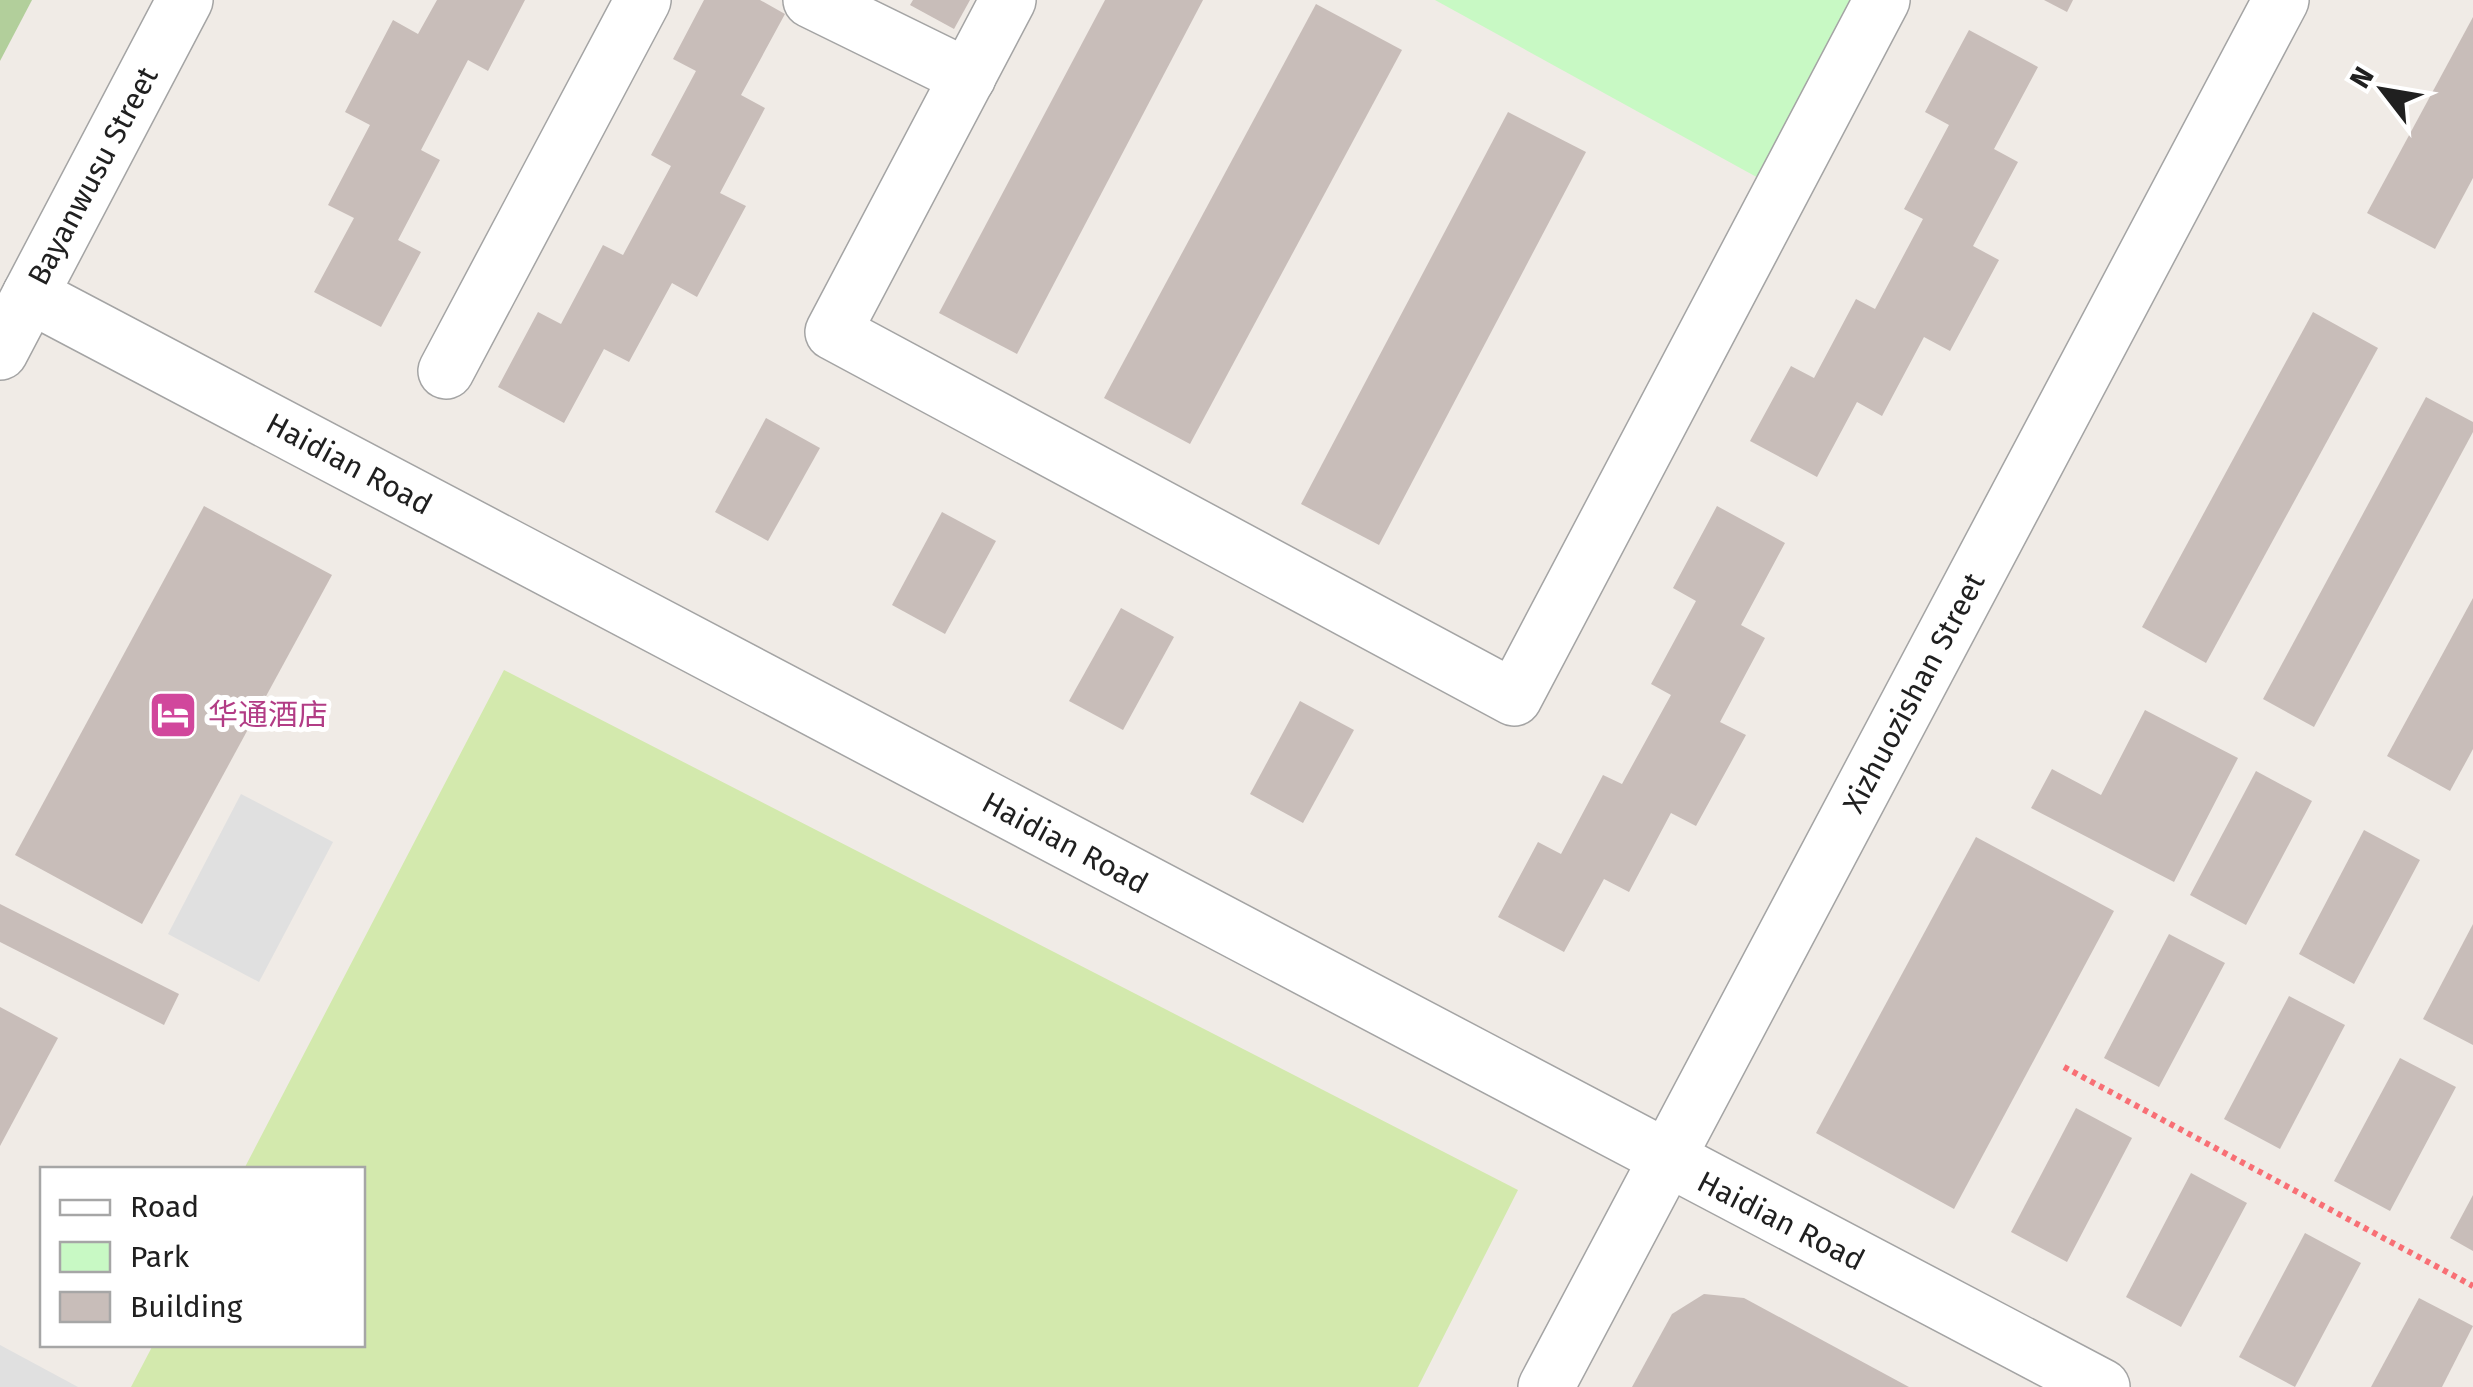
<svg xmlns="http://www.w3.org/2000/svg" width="2473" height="1387" viewBox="0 0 2473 1387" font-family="'Fira Sans','Noto Sans SC',sans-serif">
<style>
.grass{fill:#d3e9ad}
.forest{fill:#b2cf9b}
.park{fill:#c8f9c4}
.parking{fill:#e0e0e0}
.building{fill:#c8bdb9}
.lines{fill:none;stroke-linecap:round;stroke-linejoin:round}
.minor-casing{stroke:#a4a4a4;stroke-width:58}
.path{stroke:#f86f75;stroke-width:6;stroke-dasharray:5 5;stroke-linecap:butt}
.minor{stroke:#fff;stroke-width:55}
.labels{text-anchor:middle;stroke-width:10;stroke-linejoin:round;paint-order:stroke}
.street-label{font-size:30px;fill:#202020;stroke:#fff}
.hotel-label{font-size:30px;fill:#b23c85;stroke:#fff;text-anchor:start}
</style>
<rect width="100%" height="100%" fill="#f0ebe6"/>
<polygon class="grass" points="504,670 1518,1190 1418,1387 131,1387 153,1345 362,1344 362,1170 244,1169"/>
<polygon class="forest" points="0,0 32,0 0,61"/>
<polygon class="park" points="1435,0 1856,0 1762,180"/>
<g class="parking">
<polygon points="241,794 333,842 259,982 168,934"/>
<polygon points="0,1345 78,1387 0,1387"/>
</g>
<g class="building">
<polygon points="437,0 525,0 488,71 468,60 421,150 440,160 398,240 421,252 381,327 314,292 354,218 328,205 370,125 345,112 393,20 418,34"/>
<polygon points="704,0 760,0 785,14 741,95 765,108 720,193 746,206 697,297 672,283 629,362 604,349 564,423 498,387 538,312 561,324 603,245 623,255 671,166 651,155 696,71 673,59"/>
<polygon points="913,0 970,0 954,29 910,5"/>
<polygon points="1105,0 1203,0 1017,354 939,313"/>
<polygon points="2044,0 2073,0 2067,12"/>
<polygon points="1316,4 1402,50 1190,444 1104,398"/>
<polygon points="2473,17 2473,178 2435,249 2367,213"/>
<polygon points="1969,30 2038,67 1994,149 2018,162 1973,246 1999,260 1950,351 1924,337 1882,416 1857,402 1817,477 1750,441 1791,366 1814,378 1856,299 1875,309 1923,219 1904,209 1949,125 1925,112"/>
<polygon points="1508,112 1586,152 1379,545 1301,504"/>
<polygon points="2313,312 2378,348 2206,663 2142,627"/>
<polygon points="2426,397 2473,422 2473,432 2314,727 2263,699"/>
<polygon points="766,418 820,448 768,541 715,512"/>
<polygon points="204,506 332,575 142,924 15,855"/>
<polygon points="1717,506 1785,543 1741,625 1765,638 1720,722 1746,735 1696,826 1671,813 1629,892 1604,879 1564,952 1498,917 1538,842 1561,854 1603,775 1622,784 1671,695 1651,684 1696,601 1673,588"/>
<polygon points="942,512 996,541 945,634 892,605"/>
<polygon points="2473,598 2473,749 2450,791 2387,756"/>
<polygon points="1121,608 1174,637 1123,730 1069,701"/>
<polygon points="1300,701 1354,730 1303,823 1250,794"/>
<polygon points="2145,710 2238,758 2174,882 2031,808 2052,769 2101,795"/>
<polygon points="2256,771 2312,801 2246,925 2190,895"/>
<polygon points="2364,830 2420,860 2354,984 2299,954"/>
<polygon points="1976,837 2114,911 1954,1209 1816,1133"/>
<polygon points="0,904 179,994 164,1025 0,942"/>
<polygon points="2473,924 2473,1045 2423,1019"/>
<polygon points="2169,934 2225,963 2159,1087 2104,1058"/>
<polygon points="2289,996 2345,1025 2280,1149 2224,1119"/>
<polygon points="0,1007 58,1038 0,1146"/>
<polygon points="2400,1058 2456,1087 2390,1211 2334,1181"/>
<polygon points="2076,1108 2132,1138 2067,1262 2011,1232"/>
<polygon points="2191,1173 2247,1203 2181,1327 2126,1297"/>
<polygon points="2473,1195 2473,1251 2450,1238"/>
<polygon points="2305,1233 2361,1263 2295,1387 2239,1357"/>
<polygon points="1704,1294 1744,1298 1909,1387 1632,1387 1672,1314"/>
<polygon points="2419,1298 2473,1326 2442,1387 2371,1387"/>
</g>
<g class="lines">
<g class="minor-casing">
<g id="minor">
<polyline points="811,0 968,77"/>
<polyline points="1008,0 833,332 1514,698 1882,0"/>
<polyline points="30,295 2102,1387"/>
<polyline points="0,352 185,0"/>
<polyline points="446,371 643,0"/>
<polyline points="1546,1387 2281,0"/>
</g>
</g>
<polyline class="path" points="2064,1067 2473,1286"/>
<use href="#minor" class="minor"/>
</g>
<defs>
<g id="hotel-square" transform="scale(2.5)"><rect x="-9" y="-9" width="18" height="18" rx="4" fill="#d1479c" stroke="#fff"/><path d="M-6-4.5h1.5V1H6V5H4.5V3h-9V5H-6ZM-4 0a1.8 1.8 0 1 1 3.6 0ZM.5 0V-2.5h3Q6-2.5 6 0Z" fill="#fff"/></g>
</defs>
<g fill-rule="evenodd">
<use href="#hotel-square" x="173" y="715"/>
</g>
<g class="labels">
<g class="street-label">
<text transform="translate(93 176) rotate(-62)" y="10">Bayanwusu Street</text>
<text transform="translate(349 464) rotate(28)" y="10">Haidian Road</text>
<text transform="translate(1914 693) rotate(-62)" y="10">Xizhuozishan Street</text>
<text transform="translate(1065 843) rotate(28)" y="10">Haidian Road</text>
<text transform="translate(1781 1221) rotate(27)" y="10">Haidian Road</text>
</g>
<g class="hotel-label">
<text x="208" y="725">华通酒店</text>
</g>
</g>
<rect x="40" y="1167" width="325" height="180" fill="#ffffff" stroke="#a6a6a6" stroke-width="2.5"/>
<rect x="60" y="1200" width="50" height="15" fill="#ffffff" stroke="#a6a6a6" stroke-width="2.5"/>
<text x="130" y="1217" font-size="30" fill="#202020">Road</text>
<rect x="60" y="1242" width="50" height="30" fill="#c8f9c4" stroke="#a6a6a6" stroke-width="2.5"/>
<text x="130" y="1267" font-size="30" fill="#202020">Park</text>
<rect x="60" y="1292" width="50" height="30" fill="#c8bdb9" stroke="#a6a6a6" stroke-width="2.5"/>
<text x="130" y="1317" font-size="30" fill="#202020">Building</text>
<g transform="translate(2383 90) rotate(301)" stroke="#ffffff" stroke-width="8" paint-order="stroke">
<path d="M0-8L18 38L0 25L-18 38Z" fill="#202020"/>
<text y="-15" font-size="28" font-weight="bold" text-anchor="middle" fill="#202020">N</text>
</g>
</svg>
